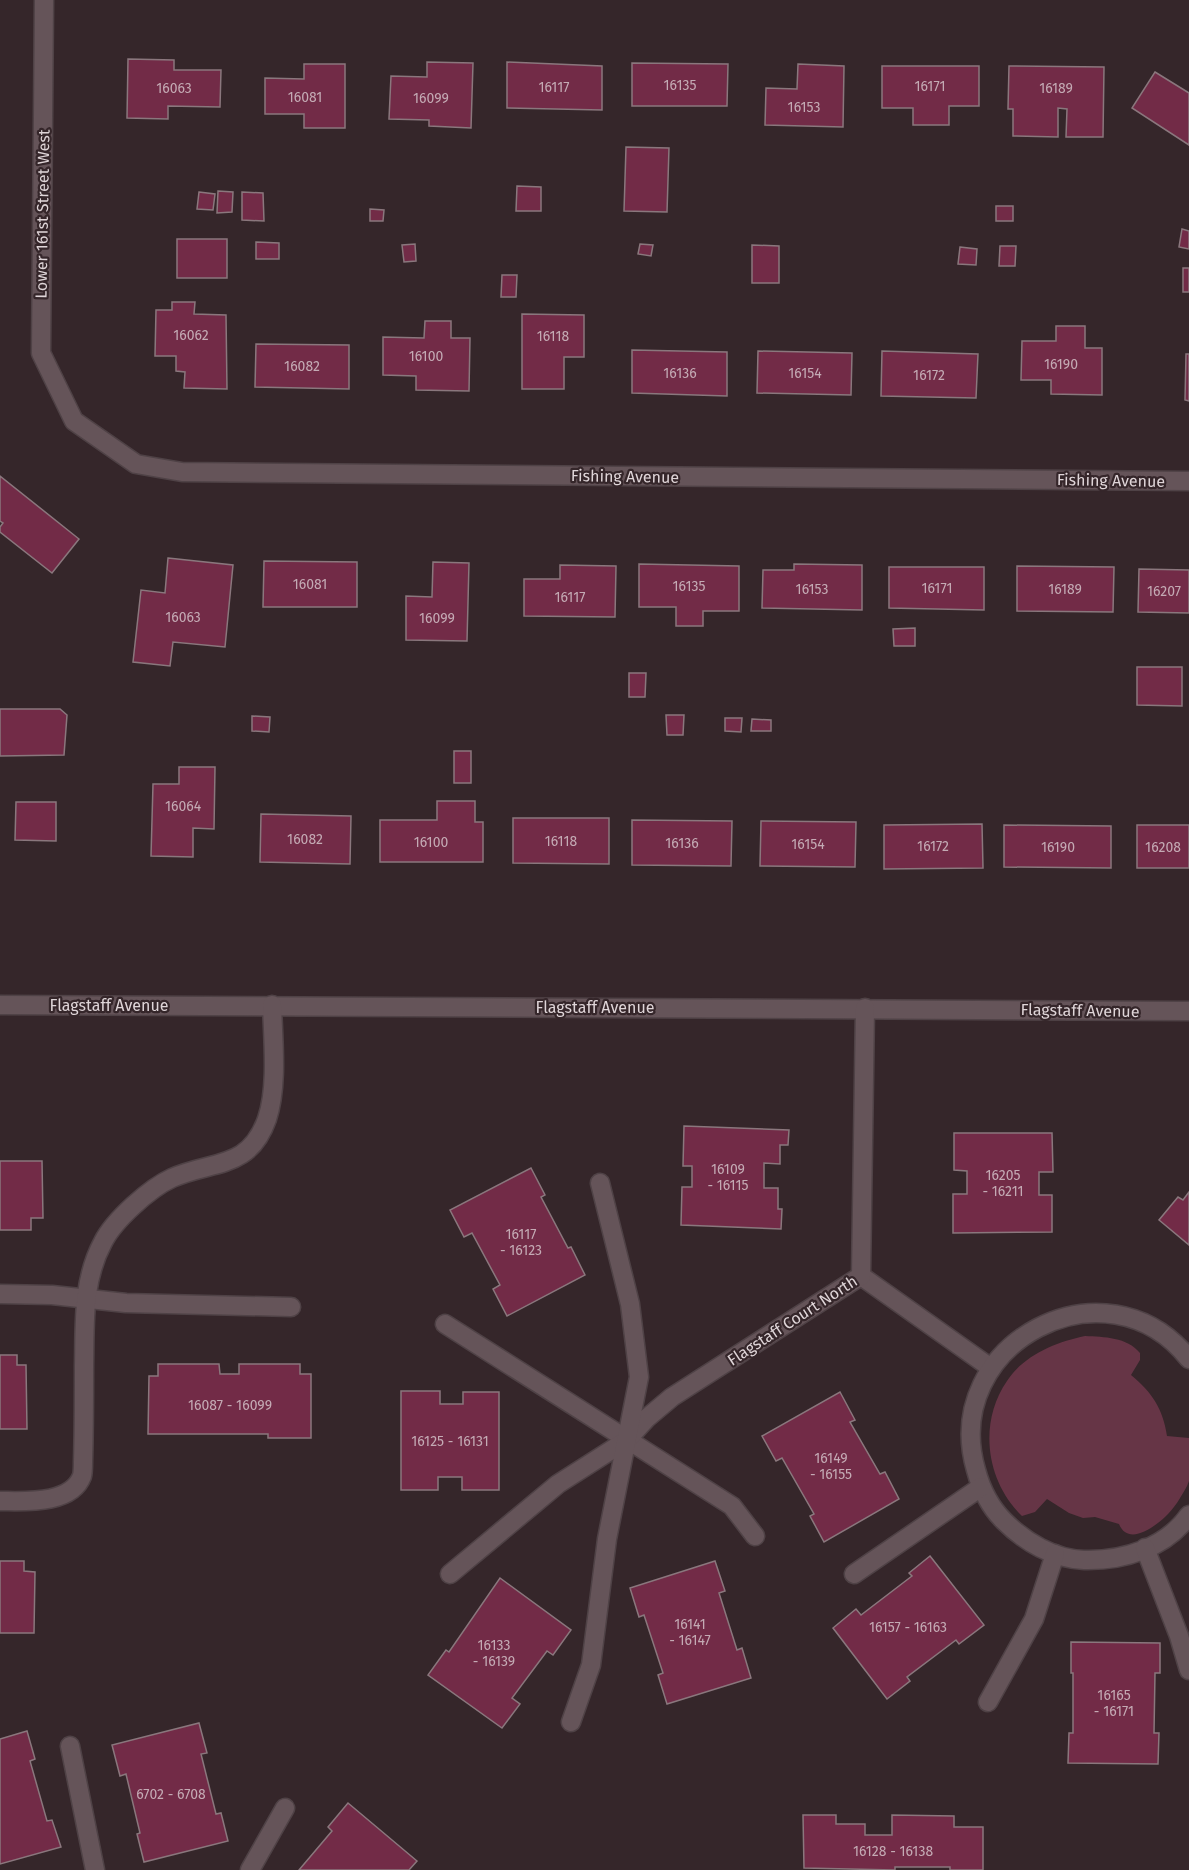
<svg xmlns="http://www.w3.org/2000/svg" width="1189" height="1870" viewBox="0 0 1189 1870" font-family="'Fira Sans',sans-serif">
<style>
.green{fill:#663546}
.building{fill:#722b47;stroke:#8a777d;stroke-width:1.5}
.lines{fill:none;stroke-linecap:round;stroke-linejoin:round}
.minor-casing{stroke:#4f4246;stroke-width:21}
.minor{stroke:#655459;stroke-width:18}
.labels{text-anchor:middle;stroke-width:4.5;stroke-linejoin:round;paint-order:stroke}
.number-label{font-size:14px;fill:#c4aab4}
.street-label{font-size:16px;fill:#dfd5d8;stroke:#35262a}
</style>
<rect width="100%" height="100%" fill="#35262a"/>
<path class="green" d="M1085 1336C1104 1337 1127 1337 1140 1353V1360L1131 1375C1152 1392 1163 1409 1167 1436L1189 1438V1481L1187 1486C1181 1497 1174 1509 1165 1517 1153 1528 1128 1546 1119 1524L1095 1517 1083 1518 1069 1513 1047 1499 1035 1512 1022 1516C986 1481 978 1423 1007 1381 1024 1355 1056 1342 1085 1336Z"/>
<g class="building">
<polygon points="128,59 174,60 174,70 221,70 220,107 168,106 168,119 127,118"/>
<polygon points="427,62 473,63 471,128 429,126 429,120 389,119 391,76 427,77"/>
<polygon points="507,62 602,66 602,110 507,108"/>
<polygon points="632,63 728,64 727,106 632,106"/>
<polygon points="304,64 345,64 345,128 304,128 304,114 265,114 265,78 304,79"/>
<polygon points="798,64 844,66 843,127 765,125 766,88 797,89"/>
<polygon points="882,66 979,66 979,106 949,106 949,125 913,125 913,108 882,108"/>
<polygon points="1009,66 1104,67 1103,137 1066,137 1067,109 1058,108 1058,137 1013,136 1013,109 1008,109"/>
<polygon points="1155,72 1189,93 1189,145 1132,108"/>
<polygon points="626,147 669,148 667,212 624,211"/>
<polygon points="517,186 541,187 541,211 516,211"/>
<polygon points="218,191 233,192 232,212 217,213"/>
<polygon points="199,192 215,194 213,210 197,209"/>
<polygon points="242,192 263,193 264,221 242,220"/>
<rect x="996" y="206" width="17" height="15"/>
<polygon points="370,209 384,210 383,221 370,221"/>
<polygon points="1182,229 1189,231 1189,249 1179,247"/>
<rect x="177" y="239" width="50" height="39"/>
<polygon points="256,242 279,243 279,259 256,259"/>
<polygon points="415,244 416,261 404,262 402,245"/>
<polygon points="640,244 653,245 651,256 638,254"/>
<polygon points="752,245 779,246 779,283 752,283"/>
<polygon points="1000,246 1016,246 1015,266 999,266"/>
<polygon points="960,247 977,249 976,265 958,264"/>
<rect x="1183" y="268" width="6" height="24"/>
<polygon points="502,275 517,275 516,297 501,297"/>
<polygon points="172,302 195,302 194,314 226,315 227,389 184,388 185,372 176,371 176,356 155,356 156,310 172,310"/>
<polygon points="522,314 584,315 584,357 564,357 564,389 522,389"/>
<polygon points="425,321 451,321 451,338 470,338 469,391 416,390 416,376 383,375 383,337 424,338"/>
<polygon points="1056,326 1085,326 1085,348 1102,348 1102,395 1051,394 1051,380 1021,380 1022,341 1056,341"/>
<polygon points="256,344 349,345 349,389 255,387"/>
<polygon points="632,350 727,352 727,396 632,393"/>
<polygon points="758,351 852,353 851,395 757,393"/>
<polygon points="882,351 978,354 976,398 881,396"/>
<polygon points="1186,354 1189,354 1189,401 1185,400"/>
<polygon points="0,476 79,539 52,573 0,532 0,527 3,523 0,521"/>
<polygon points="168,558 233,565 225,647 173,642 170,666 133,662 141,590 165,593"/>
<polygon points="264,561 357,562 357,607 263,607"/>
<polygon points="433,562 469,563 467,641 406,640 406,596 432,597"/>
<polygon points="639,564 739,566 739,611 703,611 703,626 676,626 676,607 639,607"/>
<polygon points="794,564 862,565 862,610 762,608 763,570 794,570"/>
<polygon points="560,565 616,566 615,617 524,616 524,579 560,579"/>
<polygon points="1017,566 1114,567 1113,612 1017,611"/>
<polygon points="889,567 984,567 984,610 889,608"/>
<polygon points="1139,569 1189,570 1189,613 1138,612"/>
<polygon points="915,628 915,646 894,646 893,629"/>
<polygon points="1137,667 1182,667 1182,706 1137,705"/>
<polygon points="629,673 646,673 645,697 629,697"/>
<polygon points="0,709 60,709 67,715 64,755 0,756"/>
<polygon points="666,715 684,715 683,735 667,735"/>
<polygon points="252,716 270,717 269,732 252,731"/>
<polygon points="725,718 742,718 741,732 725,731"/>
<polygon points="752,719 771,720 771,731 751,731"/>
<rect x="454" y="751" width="17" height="32"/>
<polygon points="179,767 215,767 214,829 193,828 193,857 151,856 153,784 179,784"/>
<polygon points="437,801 475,801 475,822 483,822 483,862 380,862 380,820 437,820"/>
<polygon points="16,802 56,802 56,841 15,840"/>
<polygon points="261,814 351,816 350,864 260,862"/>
<polygon points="513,818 609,818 609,864 513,863"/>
<polygon points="632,820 732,821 731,866 632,865"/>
<polygon points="761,821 856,822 855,867 760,866"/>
<polygon points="982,824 983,868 884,869 884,825"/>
<polygon points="1004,825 1111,826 1111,868 1004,867"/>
<rect x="1137" y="825" width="52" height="43"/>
<polygon points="684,1126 789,1130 788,1145 780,1145 780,1164 764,1163 764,1188 778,1188 778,1209 782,1209 781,1229 681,1225 682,1187 692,1187 692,1166 683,1166"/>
<polygon points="954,1133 1052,1133 1053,1172 1039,1172 1039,1195 1052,1195 1052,1232 953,1233 953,1194 967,1194 967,1171 954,1170"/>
<polygon points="0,1161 42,1161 43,1218 31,1218 31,1230 0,1230"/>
<polygon points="531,1168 545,1195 541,1197 568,1248 571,1247 585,1275 507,1316 493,1289 500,1285 472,1233 464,1237 450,1210"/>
<polygon points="1189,1192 1189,1245 1159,1220 1178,1197 1183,1200"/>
<polygon points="0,1355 17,1355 17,1365 26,1365 27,1429 0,1429"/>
<polygon points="158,1364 219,1364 220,1374 239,1374 239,1364 300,1364 300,1374 311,1374 311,1438 268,1438 268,1434 148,1434 149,1376 158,1376"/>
<polygon points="401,1391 440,1391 440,1404 463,1404 463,1392 499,1392 499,1490 462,1490 462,1477 438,1477 438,1490 401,1490"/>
<polygon points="840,1392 855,1420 850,1422 880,1474 885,1472 899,1499 824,1542 810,1516 814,1514 782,1458 776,1461 762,1436"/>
<polygon points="930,1556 984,1625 959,1644 956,1640 907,1677 910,1681 887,1699 833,1628 856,1609 861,1615 912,1576 909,1573"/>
<polygon points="0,1561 24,1561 24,1571 35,1572 34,1633 0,1633"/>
<polygon points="715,1561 725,1591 719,1593 737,1650 742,1648 751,1678 667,1704 658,1675 663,1673 644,1615 639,1617 630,1588"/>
<polygon points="500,1578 571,1630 553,1655 547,1651 512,1698 520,1704 502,1728 428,1675 446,1650 449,1652"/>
<polygon points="1071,1642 1160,1643 1160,1673 1155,1673 1154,1733 1159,1733 1158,1764 1068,1763 1069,1733 1073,1733 1073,1673 1071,1673"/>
<polygon points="199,1723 207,1753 201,1754 216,1814 221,1813 228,1841 144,1862 137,1834 140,1833 126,1774 120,1776 112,1745"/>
<polygon points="27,1731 35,1759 30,1761 47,1821 52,1820 61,1847 0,1864 0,1739"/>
<polygon points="348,1803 417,1861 409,1870 299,1870 332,1831 328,1827"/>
<polygon points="803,1815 836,1815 836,1824 865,1824 865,1835 892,1835 892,1815 954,1816 954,1827 983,1827 983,1870 950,1870 950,1867 895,1867 895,1870 804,1868"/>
</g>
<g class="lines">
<g class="minor-casing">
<g id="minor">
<polyline points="44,0 41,353 74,421 136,464 182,472 1189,481"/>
<polyline points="0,1005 1189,1011"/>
<polyline points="861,1276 991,1368"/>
<polyline points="0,1294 52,1295 126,1303 291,1307"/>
<polyline points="445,1324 732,1506 755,1536"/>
<path d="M1189 1359C1107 1255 939 1343 976 1470 981 1489 990 1507 1004 1521 1025 1542 1054 1559 1084 1560 1123 1561 1166 1548 1189 1515"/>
<path d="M0 1501C24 1501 71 1505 82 1476 83 1472 83 1466 83 1462 84 1430 84 1398 84 1366 85 1323 82 1281 103 1242 114 1220 150 1188 172 1178 213 1160 249 1170 267 1119 278 1086 273 1040 272 1005"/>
<polyline points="1145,1548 1179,1636 1189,1670"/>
<polyline points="450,1574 558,1484 627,1440 647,1418 672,1397 861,1276 865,1008"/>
<polyline points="854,1574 981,1487"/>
<polyline points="988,1702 1034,1619 1055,1554"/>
<polyline points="571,1722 591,1665 607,1539 639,1377 630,1304 600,1183"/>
<polyline points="70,1746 95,1870"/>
<polyline points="250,1870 285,1808"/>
</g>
</g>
<use href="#minor" class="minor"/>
</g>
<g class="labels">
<g class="number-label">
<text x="680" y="90">16135</text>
<text x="930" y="91">16171</text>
<text x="554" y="92">16117</text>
<text x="174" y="93">16063</text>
<text x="1056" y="93">16189</text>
<text x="305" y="102">16081</text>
<text x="431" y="103">16099</text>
<text x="804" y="112">16153</text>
<text x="191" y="340">16062</text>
<text x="553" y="341">16118</text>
<text x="426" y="361">16100</text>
<text x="1061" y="369">16190</text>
<text x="302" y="371">16082</text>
<text x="680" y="378">16136</text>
<text x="805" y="378">16154</text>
<text x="929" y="380">16172</text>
<text x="310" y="589">16081</text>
<text x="689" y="591">16135</text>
<text x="937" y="593">16171</text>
<text x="812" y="594">16153</text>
<text x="1065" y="594">16189</text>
<text x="1164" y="596">16207</text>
<text x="570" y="602">16117</text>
<text x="183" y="622">16063</text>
<text x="437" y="623">16099</text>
<text x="183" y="811">16064</text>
<text x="305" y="844">16082</text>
<text x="561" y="846">16118</text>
<text x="431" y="847">16100</text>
<text x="682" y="848">16136</text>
<text x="808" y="849">16154</text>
<text x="933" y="851">16172</text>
<text x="1058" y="852">16190</text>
<text x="1163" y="852">16208</text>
<text x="728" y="1174">16109<tspan x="728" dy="16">- 16115</tspan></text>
<text x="1003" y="1180">16205<tspan x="1003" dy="16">- 16211</tspan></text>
<text x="521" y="1239">16117<tspan x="521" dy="16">- 16123</tspan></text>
<text x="230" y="1410">16087 - 16099</text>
<text x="450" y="1446">16125 - 16131</text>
<text x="831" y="1463">16149<tspan x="831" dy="16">- 16155</tspan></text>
<text x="690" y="1629">16141<tspan x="690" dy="16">- 16147</tspan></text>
<text x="908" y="1632">16157 - 16163</text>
<text x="494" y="1650">16133<tspan x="494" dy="16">- 16139</tspan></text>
<text x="1114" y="1700">16165<tspan x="1114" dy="16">- 16171</tspan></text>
<text x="171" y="1799">6702 - 6708</text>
<text x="893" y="1856">16128 - 16138</text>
</g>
<g class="street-label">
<text transform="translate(42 214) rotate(-89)" y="6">Lower 161st Street West</text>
<text transform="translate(625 476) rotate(1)" y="6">Fishing Avenue</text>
<text transform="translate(1111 480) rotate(1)" y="6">Fishing Avenue</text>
<text x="109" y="1011">Flagstaff Avenue</text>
<text x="595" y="1013">Flagstaff Avenue</text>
<text transform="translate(1080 1010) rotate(1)" y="6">Flagstaff Avenue</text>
<text transform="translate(792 1320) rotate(-33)" y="6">Flagstaff Court North</text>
</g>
</g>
</svg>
